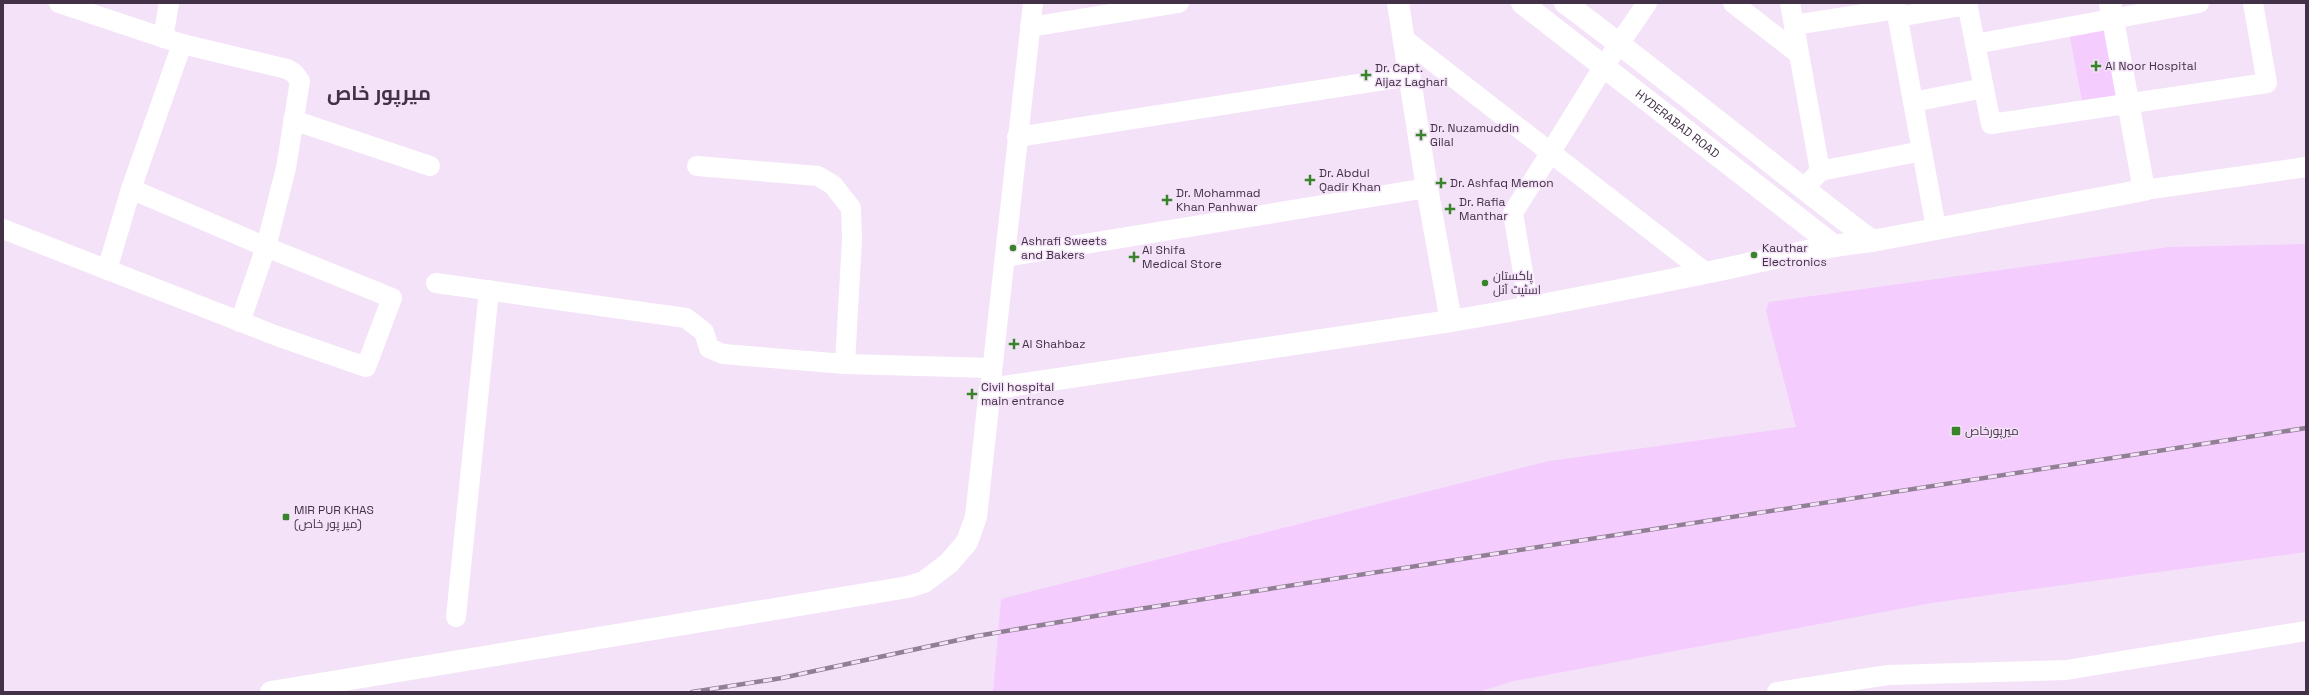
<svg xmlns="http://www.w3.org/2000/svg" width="2309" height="695" viewBox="0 0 2309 695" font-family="'Space Grotesk',Cairo,sans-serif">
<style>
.built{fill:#f4ccfd}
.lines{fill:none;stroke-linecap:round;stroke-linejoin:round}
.minor{stroke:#fff;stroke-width:20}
.major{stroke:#fff;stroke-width:22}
.rail-casing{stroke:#917f95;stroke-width:4.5}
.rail{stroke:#f4e2f8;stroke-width:3;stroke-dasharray:9;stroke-linecap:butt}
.poi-dot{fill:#39832a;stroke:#f4e2f8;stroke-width:1.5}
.labels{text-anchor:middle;stroke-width:3;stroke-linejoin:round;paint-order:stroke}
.poi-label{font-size:12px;fill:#433147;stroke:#f4e2f8;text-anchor:start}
.street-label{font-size:12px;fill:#433147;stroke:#f4e2f8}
.town-label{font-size:20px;font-weight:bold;fill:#433147;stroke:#f4e2f8}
</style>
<rect width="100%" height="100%" fill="#f4e2f8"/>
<g class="built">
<polygon points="2109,25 2123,100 2083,106 2069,32"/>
<polygon points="2306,244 2306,552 1931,603 1509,682 1479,692 993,692 1001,599 1549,461 1796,427 1766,311 1769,302 2169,247"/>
</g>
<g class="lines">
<g class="minor">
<polyline points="59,3 182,44 287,69 294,73 300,81 286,168 266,247 240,322"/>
<polyline points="1733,3 1799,54"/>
<polyline points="1790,3 1820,171"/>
<polyline points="1895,3 1936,228"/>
<polyline points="1967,3 1991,124 2267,83 2253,3"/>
<polyline points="1898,17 1967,5"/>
<polyline points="1794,25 1896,9"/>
<polyline points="1030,27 1179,3"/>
<polyline points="163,38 169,3"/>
<polyline points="1404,39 1706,273"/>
<polyline points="1975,44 2199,3"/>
<polyline points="1913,102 1984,88"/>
<polyline points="293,120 430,166"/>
<polyline points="1017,137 1410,76"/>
<polyline points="697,166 818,176 833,185 851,208 852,239 845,364"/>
<polyline points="1812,180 1820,171 1922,151"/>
<polyline points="2144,190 2306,167"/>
<polyline points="3,229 277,336 366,367 392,298 266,247 131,189"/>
<polyline points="1005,257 1427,188"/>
<polyline points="107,270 131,189 182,44"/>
<polyline points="436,283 686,318 704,332 709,348 723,354 845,364 992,368"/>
<polyline points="1529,308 1513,213 1604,66 1647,3"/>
<polyline points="991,381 1033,3"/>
<polyline points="456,617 489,290"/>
<polyline points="1777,692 1888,675 2066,670 2306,631"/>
</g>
<g class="major">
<path id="s1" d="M1522 3 1833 245"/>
<path d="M1565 3C1669 80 1768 163 1872 241"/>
<path d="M1451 321C1536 307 1621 290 1705 273 1761 262 1815 247 1872 241L2144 190 2110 3"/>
<polyline points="271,692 908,587 924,582 949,563 967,542 976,517 990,389 1451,321 1427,188 1398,3"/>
</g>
<g class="rail-casing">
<polyline id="rail" points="692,692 782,678 977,636 1107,614 2306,428"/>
</g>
<use href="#rail" class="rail"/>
</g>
<g class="poi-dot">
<path d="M2094 60h4v4h4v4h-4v4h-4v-4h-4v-4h4z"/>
<path d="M1364 69h4v4h4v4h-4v4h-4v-4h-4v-4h4z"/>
<path d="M1419 129h4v4h4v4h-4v4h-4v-4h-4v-4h4z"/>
<path d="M1308 174h4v4h4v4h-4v4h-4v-4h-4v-4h4z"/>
<path d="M1439 177h4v4h4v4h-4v4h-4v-4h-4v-4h4z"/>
<path d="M1165 194h4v4h4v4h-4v4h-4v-4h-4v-4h4z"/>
<path d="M1448 203h4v4h4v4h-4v4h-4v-4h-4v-4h4z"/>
<circle cx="1013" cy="248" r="4"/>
<circle cx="1754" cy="255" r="4"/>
<path d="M1132 251h4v4h4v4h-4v4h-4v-4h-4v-4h4z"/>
<circle cx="1485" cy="283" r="4"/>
<path d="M1012 338h4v4h4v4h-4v4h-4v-4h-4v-4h4z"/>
<path d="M970 388h4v4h4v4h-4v4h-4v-4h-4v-4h4z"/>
<rect x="1951" y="426" width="10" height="10" rx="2"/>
<rect x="282" y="513" width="8" height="8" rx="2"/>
</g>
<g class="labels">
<g class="poi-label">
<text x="2105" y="70">Al Noor Hospital</text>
<text x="1375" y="72">Dr. Capt.<tspan x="1375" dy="14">Aijaz Laghari</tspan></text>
<text x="1430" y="132">Dr. Nuzamuddin<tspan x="1430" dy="14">Gilal</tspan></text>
<text x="1319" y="177">Dr. Abdul<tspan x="1319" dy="14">Qadir Khan</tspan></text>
<text x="1450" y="187">Dr. Ashfaq Memon</text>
<text x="1176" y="197">Dr. Mohammad<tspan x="1176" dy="14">Khan Panhwar</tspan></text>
<text x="1459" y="206">Dr. Rafia<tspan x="1459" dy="14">Manthar</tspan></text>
<text x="1021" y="245">Ashrafi Sweets<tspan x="1021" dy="14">and Bakers</tspan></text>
<text x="1762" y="252">Kauthar<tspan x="1762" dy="14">Electronics</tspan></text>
<text x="1142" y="254">Al Shifa<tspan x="1142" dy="14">Medical Store</tspan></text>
<text x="1493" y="280">پاکستان<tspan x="1493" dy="14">اسٹیٹ آئل</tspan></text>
<text x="1022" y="348">Al Shahbaz</text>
<text x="981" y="391">Civil hospital<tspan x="981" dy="14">main entrance</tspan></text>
<text x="1965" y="435">ميرپورخاص</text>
<text x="294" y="514">MIR PUR KHAS<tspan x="294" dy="14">(میر پور خاص)</tspan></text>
</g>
<g class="street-label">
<text dy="4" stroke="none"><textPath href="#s1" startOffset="197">HYDERABAD ROAD</textPath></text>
</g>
<g class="town-label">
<text x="379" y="100">میرپور خاص</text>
</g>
</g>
<rect width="2309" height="695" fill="none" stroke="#433147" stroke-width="8"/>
</svg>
